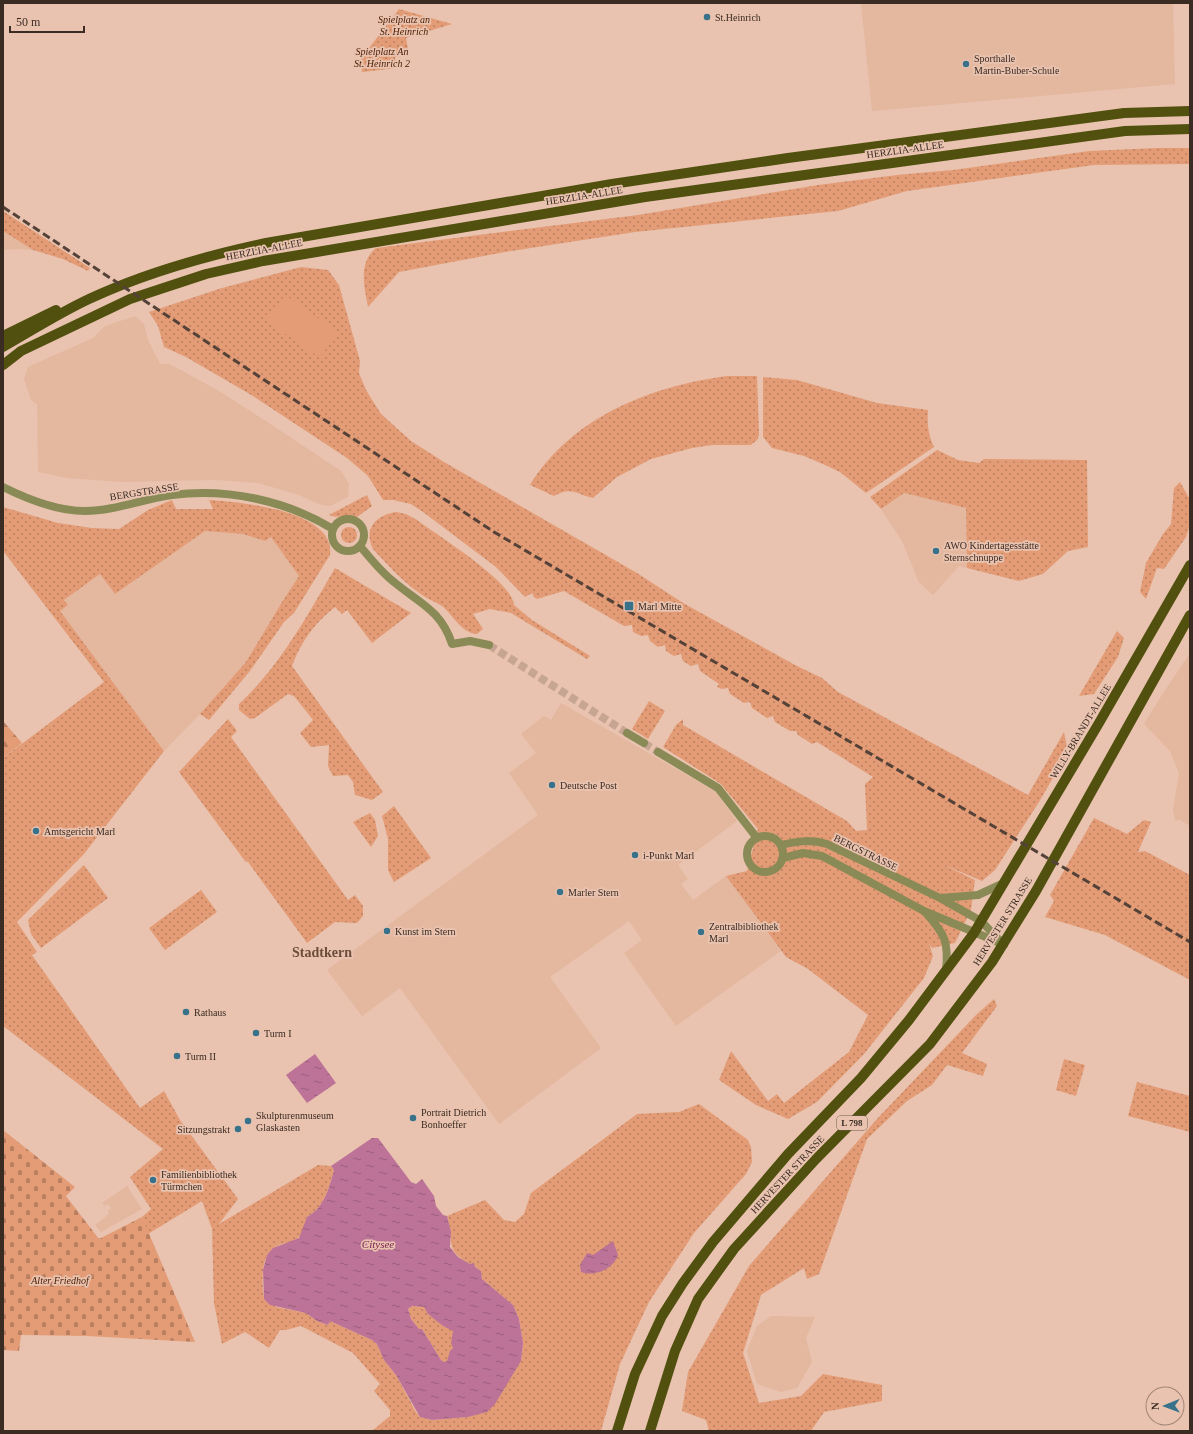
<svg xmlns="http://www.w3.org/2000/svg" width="1193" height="1434" viewBox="0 0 1193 1434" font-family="'Times New Roman',serif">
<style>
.built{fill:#e4b79f}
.grass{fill:url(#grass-dots)}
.forest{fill:url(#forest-firs)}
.cemetery{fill:url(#cemetery-stones)}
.pitch{fill:#e39c76}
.water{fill:url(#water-ripples);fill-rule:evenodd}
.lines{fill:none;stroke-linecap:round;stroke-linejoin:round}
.tertiary-tunnel{stroke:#c6a593;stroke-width:8;stroke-dasharray:8 4;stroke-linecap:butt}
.tertiary{stroke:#898a55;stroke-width:8}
.primary{stroke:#51500f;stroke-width:10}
.rail{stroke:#544138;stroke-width:3;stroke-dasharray:8 4;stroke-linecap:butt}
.poi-dot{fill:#38718a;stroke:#e9c3af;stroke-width:1.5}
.labels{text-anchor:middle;stroke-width:3.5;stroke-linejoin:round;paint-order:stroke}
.shield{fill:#e9c3af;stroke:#6e594d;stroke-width:1}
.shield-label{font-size:9px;font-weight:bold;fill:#3a2b23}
.poi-label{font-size:10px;fill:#3a2b23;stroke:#e9c3af;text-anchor:start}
.park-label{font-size:10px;font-style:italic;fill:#491c00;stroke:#e9c3af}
.street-label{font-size:10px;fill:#3a2b23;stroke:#e9c3af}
.water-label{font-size:11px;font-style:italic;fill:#772053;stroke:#e9c3af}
.district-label{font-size:14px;font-weight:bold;fill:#6c4c3b;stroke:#e9c3af}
</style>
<defs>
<pattern id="grass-dots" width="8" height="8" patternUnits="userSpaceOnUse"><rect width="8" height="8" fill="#e39c76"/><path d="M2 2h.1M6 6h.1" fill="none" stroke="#b97f60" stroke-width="1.8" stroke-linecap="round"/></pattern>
<pattern id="forest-firs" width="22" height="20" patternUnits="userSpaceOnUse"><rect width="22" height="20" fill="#e39c76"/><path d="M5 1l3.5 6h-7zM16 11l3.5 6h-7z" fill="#b97f60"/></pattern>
<pattern id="cemetery-stones" width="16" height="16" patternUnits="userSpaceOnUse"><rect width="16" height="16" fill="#e39c76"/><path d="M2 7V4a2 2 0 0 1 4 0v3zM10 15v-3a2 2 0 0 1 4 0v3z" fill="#b97f60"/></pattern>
<pattern id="water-ripples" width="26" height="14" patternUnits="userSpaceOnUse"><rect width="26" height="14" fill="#bd7398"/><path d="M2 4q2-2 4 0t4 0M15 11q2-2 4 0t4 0" fill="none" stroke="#9b5f7c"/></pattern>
</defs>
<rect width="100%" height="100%" fill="#e9c3af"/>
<g class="built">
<polygon points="861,3 1173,3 1175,84 872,111"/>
<polygon points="3,231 33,250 15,249 3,250"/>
<polygon points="135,316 144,324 148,340 160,364 169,364 179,369 219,391 275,427 341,471 349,484 348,497 330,506 318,504 299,495 258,483 215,480 121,482 67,478 38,472 37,404 31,400 24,379 28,367 93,338 105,326"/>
<polygon points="904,493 966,508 967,568 959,566 933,595 919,582 902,541 881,509"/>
<polygon points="205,531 243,534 265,541 271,537 299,576 282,602 246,662 200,714 164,751 60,611 68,605 64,600 100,574 115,594"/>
<polygon points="1190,653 1190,826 1180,820 1175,821 1173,809 1179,773 1170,751 1144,724 1160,698"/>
<polygon points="561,703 715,791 737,821 678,865 688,879 681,884 693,900 726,876 781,951 676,1026 624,953 642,940 629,921 550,977 601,1048 499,1124 400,988 362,1016 327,970 538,815 509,773 536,753 521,734 544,716 551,720"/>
<polygon points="127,1186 142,1209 101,1232 95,1225 109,1214 108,1211 111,1208 108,1204 105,1206 102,1203"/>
<polygon points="771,1316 815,1317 806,1338 812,1362 797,1388 781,1392 757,1384 747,1351 757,1326"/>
</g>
<g class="grass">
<polygon points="399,9 452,24 406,38 409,55 395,57 397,68 362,72 360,51 369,48"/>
<path d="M1157 148H1190V164L1094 165 907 191 838 211 635 232 505 252 399 272 368 307C364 286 358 263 376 248L638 215 818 185 897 175 953 170 1089 151Z"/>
<polygon points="3,211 90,268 88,271 63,259 33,250 3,231"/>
<polygon points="301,267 328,270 339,285 360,361 359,373 366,390 381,414 411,441 444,462 637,573 683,603 795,665 822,678 838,692 1028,795 1064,732 1068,752 1039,802 995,870 982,881 944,865 975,880 971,910 955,943 932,948 929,943 933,956 924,978 864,1054 817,1102 788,1119 756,1105 719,1080 731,1051 768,1101 777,1094 784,1103 849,1052 868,1015 808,969 786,957 726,876 747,871 758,829 721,784 663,747 676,725 683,719 683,725 847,821 856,831 867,830 865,784 873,777 817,742 812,744 798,735 796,731 790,731 775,722 773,716 767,718 752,708 750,702 744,703 730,694 728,688 722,689 717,687 719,684 700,671 698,664 691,666 683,661 681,654 674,656 666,651 665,645 658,647 650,641 648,635 641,636 633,632 632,625 624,626 564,591 537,599 534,597 532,593 525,597 496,567 423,512 411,504 393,500 383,500 368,476 347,458 253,396 186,357 164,347 158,326 149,312 222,288"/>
<path d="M727 376H757L759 435 757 440 751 445H712L692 448 651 459 617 477 593 498C576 494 572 486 554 496L530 485C572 417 651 386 727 376Z"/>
<path d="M763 377 797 380 877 403 928 410C927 424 928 434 934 447L866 493 840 472 825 465 804 456 772 448 763 437Z"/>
<polygon points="937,450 958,460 979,463 984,459 1087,460 1088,547 1068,551 1043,574 1019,581 967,568 966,508 904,493 881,509 870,497"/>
<polygon points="1180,482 1189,498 1190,525 1186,537 1164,569 1157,568 1146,599 1140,592 1146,563 1163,534 1171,524 1174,488"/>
<path d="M367 495 372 506 357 517C347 515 337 519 329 515Z"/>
<path d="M172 500 176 509H213L209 500C239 502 336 510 330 555L294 613 284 622 250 671 209 720 200 714 246 662 282 602 299 576 271 537 265 541 243 534 205 531 115 594 100 574 64 600 68 605 60 611 164 751 84 854 17 922 37 952 32 955 140 1108 164 1091 180 1120 238 1199 219 1224 318 1165 331 1166 334 1170C329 1188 325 1207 307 1217 305 1222 304 1234 299 1237 294 1242 285 1243 279 1245 259 1253 262 1282 264 1299L276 1307 306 1313 317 1321 328 1325 330 1321 372 1340 377 1344 384 1360 396 1375 416 1412 420 1417 432 1420 468 1417 489 1410 521 1361 523 1343 519 1319 513 1305 482 1279 481 1271 475 1267 474 1263 470 1264C443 1249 455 1241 447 1216L485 1200 504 1220 515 1222 524 1214 531 1193 637 1114 679 1112 699 1104 748 1140 751 1147 752 1162 746 1174 694 1233 649 1302 620 1364 601 1431H372L390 1416V1410L374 1391 380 1384 353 1353 301 1326 286 1330H280L269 1348 245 1332 222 1344 214 1303 212 1229 202 1201 148 1234 142 1217 151 1209 130 1177 163 1149 3 1026V758L104 682 3 551V507L58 523 92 528 119 529 148 510Z"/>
<path d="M396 512 406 514 417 520C437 535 513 582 514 605L532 620 590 656 587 659 511 613 490 609 473 614 483 629 477 634C461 633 453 615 442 606 434 601 425 598 418 592 401 580 387 564 373 549 363 529 376 515 396 512Z"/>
<circle cx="349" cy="535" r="8"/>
<path d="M335 568 411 613 372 643 347 610 342 614 335 607C314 624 302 640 292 666L383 792 372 800 355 795 353 782 348 775 333 776 328 766 329 745 311 747 300 733 313 720 294 696 288 694 255 718 250 719 239 710V704C281 665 307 616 335 568Z"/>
<polygon points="1117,631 1124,638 1118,657 1094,694 1079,696"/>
<polygon points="649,701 665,711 648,739 632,729"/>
<polygon points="228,719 237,731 231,737 348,900 355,895 363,906 363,916 357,923 335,922 307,943 248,862 245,861 179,772"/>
<polygon points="394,806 431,858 394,882 388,870 388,839 382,816"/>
<polygon points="370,813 375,820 378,836 371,847 353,822"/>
<polygon points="1094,818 1127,834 1144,820 1151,822 1138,852 1145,851 1190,875 1190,980 1105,935 1045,917 1054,901 1050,895"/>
<polygon points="84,865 108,898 41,948 31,934 28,920"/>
<polygon points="201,890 217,912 165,950 149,928"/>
<polygon points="994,999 997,1006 962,1053 987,1064 983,1076 947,1065 932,1085 907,1101 867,1139 819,1274 807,1279 804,1268 761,1295 743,1353 759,1403 801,1396 823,1374 882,1385 882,1401 824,1412 811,1431 709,1431 706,1420 682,1411 688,1372 749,1266 877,1119 976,1015"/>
<polygon points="1064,1059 1085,1065 1076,1096 1056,1090"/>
<polygon points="1137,1082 1190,1096 1190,1132 1128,1116"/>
<polygon points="412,1306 424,1307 443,1326 451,1329 453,1331 453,1348 447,1361 444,1362 441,1360 422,1329 419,1329 411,1319 408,1309"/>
</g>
<polygon class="forest" points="3,721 22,743 3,758"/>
<polygon class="cemetery" points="3,1130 75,1187 66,1196 99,1239 142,1217 195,1342 87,1336 21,1335 19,1351 3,1350"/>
<polygon class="pitch" points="285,295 338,332 320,358 267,321"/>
<g class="water">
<polygon points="315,1054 336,1083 307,1103 286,1075"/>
<path d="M372 1138H378L411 1182 416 1184 422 1179 434 1196 436 1206 443 1215 447 1216 451 1232 450 1247 458 1257 470 1264 474 1263 475 1267 481 1271 482 1279 513 1305 519 1319 523 1343 521 1361 495 1404 487 1412 468 1417 432 1420 420 1417 396 1375 384 1360 377 1344 372 1340 330 1321 328 1325 317 1321 306 1313 270 1305 264 1299 263 1270 267 1255 273 1248 299 1238 307 1217C325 1207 329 1188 334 1170L331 1166ZM412 1306 424 1307 428 1314 443 1326 453 1331 451 1343 453 1348 450 1351 447 1361 444 1362 441 1360 422 1329H419L411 1319 408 1309Z"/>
<path d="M613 1241 618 1255C613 1269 596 1277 581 1272L580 1265 587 1253 593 1255Z"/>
</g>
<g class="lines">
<g class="tertiary-tunnel">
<polyline points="489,645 627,733"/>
<polyline points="644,743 658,752"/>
</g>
<g class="tertiary">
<path d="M3 487C27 499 57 511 85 511 114 511 143 499 172 495 227 488 285 500 333 529"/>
<circle cx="348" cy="535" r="16"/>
<path d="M360 546C370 558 381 572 394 582 419 603 441 610 452 644L470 641 489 645"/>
<polyline points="627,733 644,743"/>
<polyline points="658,752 718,788 757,838"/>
<circle cx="765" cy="854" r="18"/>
<path d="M781 845C798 841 811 839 827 844L940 898 981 921 1004 945"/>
<polyline points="783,858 803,853 822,856 924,911 1000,943"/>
<polyline points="941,898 978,895 1004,883"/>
<path d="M926 913C945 934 949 942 946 971"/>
</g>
<g class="primary">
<polyline points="3,336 56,310"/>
<path d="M3 347C31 331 59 313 89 299 145 273 205 256 266 243L612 184 788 158 1124 113 1190 111"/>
<polyline points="3,365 21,351 130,299 206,274 263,261 645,197 1125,131 1190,129"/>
<polyline points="617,1431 635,1374 662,1316 683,1283 713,1242 788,1154 861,1078 909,1020 974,933 1099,723 1190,565"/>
<polyline points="650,1431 675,1351 698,1299 734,1249 816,1159 930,1044 992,962 1036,891 1190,615"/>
</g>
<polyline class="rail" points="3,207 494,532 1190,942"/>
</g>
<g class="poi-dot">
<circle cx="707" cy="17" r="4"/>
<circle cx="966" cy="64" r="4"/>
<circle cx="936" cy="551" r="4"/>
<rect x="624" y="601" width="10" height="10" rx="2"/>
<circle cx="552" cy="785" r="4"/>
<circle cx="36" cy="831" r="4"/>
<circle cx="635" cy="855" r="4"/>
<circle cx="560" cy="892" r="4"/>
<circle cx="387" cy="931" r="4"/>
<circle cx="701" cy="932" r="4"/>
<circle cx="186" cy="1012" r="4"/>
<circle cx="256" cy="1033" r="4"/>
<circle cx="177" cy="1056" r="4"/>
<circle cx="413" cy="1118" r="4"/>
<circle cx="248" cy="1121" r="4"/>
<circle cx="238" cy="1129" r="4"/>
<circle cx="153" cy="1180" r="4"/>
</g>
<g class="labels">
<rect class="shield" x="837" y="1116" width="30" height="14" rx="3"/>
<g class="shield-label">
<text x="852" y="1126">L 798</text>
</g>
<g class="poi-label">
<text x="715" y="21">St.Heinrich</text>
<text x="974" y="62">Sporthalle<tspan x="974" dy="12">Martin-Buber-Schule</tspan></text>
<text x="944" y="549">AWO Kindertagesstätte<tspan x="944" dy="12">Sternschnuppe</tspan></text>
<text x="638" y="610">Marl Mitte</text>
<text x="560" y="789">Deutsche Post</text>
<text x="44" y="835">Amtsgericht Marl</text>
<text x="643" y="859">i-Punkt Marl</text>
<text x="568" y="896">Marler Stern</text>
<text x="709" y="930">Zentralbibliothek<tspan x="709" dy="12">Marl</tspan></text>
<text x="395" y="935">Kunst im Stern</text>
<text x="194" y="1016">Rathaus</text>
<text x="264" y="1037">Turm I</text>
<text x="185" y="1060">Turm II</text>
<text x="421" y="1116">Portrait Dietrich<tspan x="421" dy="12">Bonhoeffer</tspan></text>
<text x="256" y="1119">Skulpturenmuseum<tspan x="256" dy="12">Glaskasten</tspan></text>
<text x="230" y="1133" text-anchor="end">Sitzungstrakt</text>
<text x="161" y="1178">Familienbibliothek<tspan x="161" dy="12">Türmchen</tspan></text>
</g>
<g class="park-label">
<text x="404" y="23">Spielplatz an<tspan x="404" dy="12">St. Heinrich</tspan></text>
<text x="382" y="55">Spielplatz An<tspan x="382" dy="12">St. Heinrich 2</tspan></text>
<text x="60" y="1284">Alter Friedhof</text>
</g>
<g class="street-label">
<text transform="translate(905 149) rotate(-8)" y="4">HERZLIA-ALLEE</text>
<text transform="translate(584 195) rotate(-9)" y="4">HERZLIA-ALLEE</text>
<text transform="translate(264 249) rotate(-11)" y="4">HERZLIA-ALLEE</text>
<text transform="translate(144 491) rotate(-9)" y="4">BERGSTRASSE</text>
<text transform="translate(1080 731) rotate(-59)" y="4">WILLY-BRANDT-ALLEE</text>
<text transform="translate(866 852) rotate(26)" y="4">BERGSTRASSE</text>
<text transform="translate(1002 921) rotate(-58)" y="4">HERVESTER STRASSE</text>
<text transform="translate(787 1174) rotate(-47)" y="4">HERVESTER STRASSE</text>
</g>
<g class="water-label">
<text x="378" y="1248">Citysee</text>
</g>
<g class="district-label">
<text x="322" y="957">Stadtkern</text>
</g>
</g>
<rect width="1193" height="1434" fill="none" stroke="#3a2b23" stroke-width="8"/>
<g transform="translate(1165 1406) rotate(269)"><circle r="19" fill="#e9c3af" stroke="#a38677"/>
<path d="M0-3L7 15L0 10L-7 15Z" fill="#38718a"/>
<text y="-6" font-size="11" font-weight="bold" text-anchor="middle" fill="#3a2b23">N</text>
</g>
<path d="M10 26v6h74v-6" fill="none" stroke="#3a2b23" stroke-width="2"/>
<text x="16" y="26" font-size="12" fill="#3a2b23" stroke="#e9c3af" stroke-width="3" paint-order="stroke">50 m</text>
</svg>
